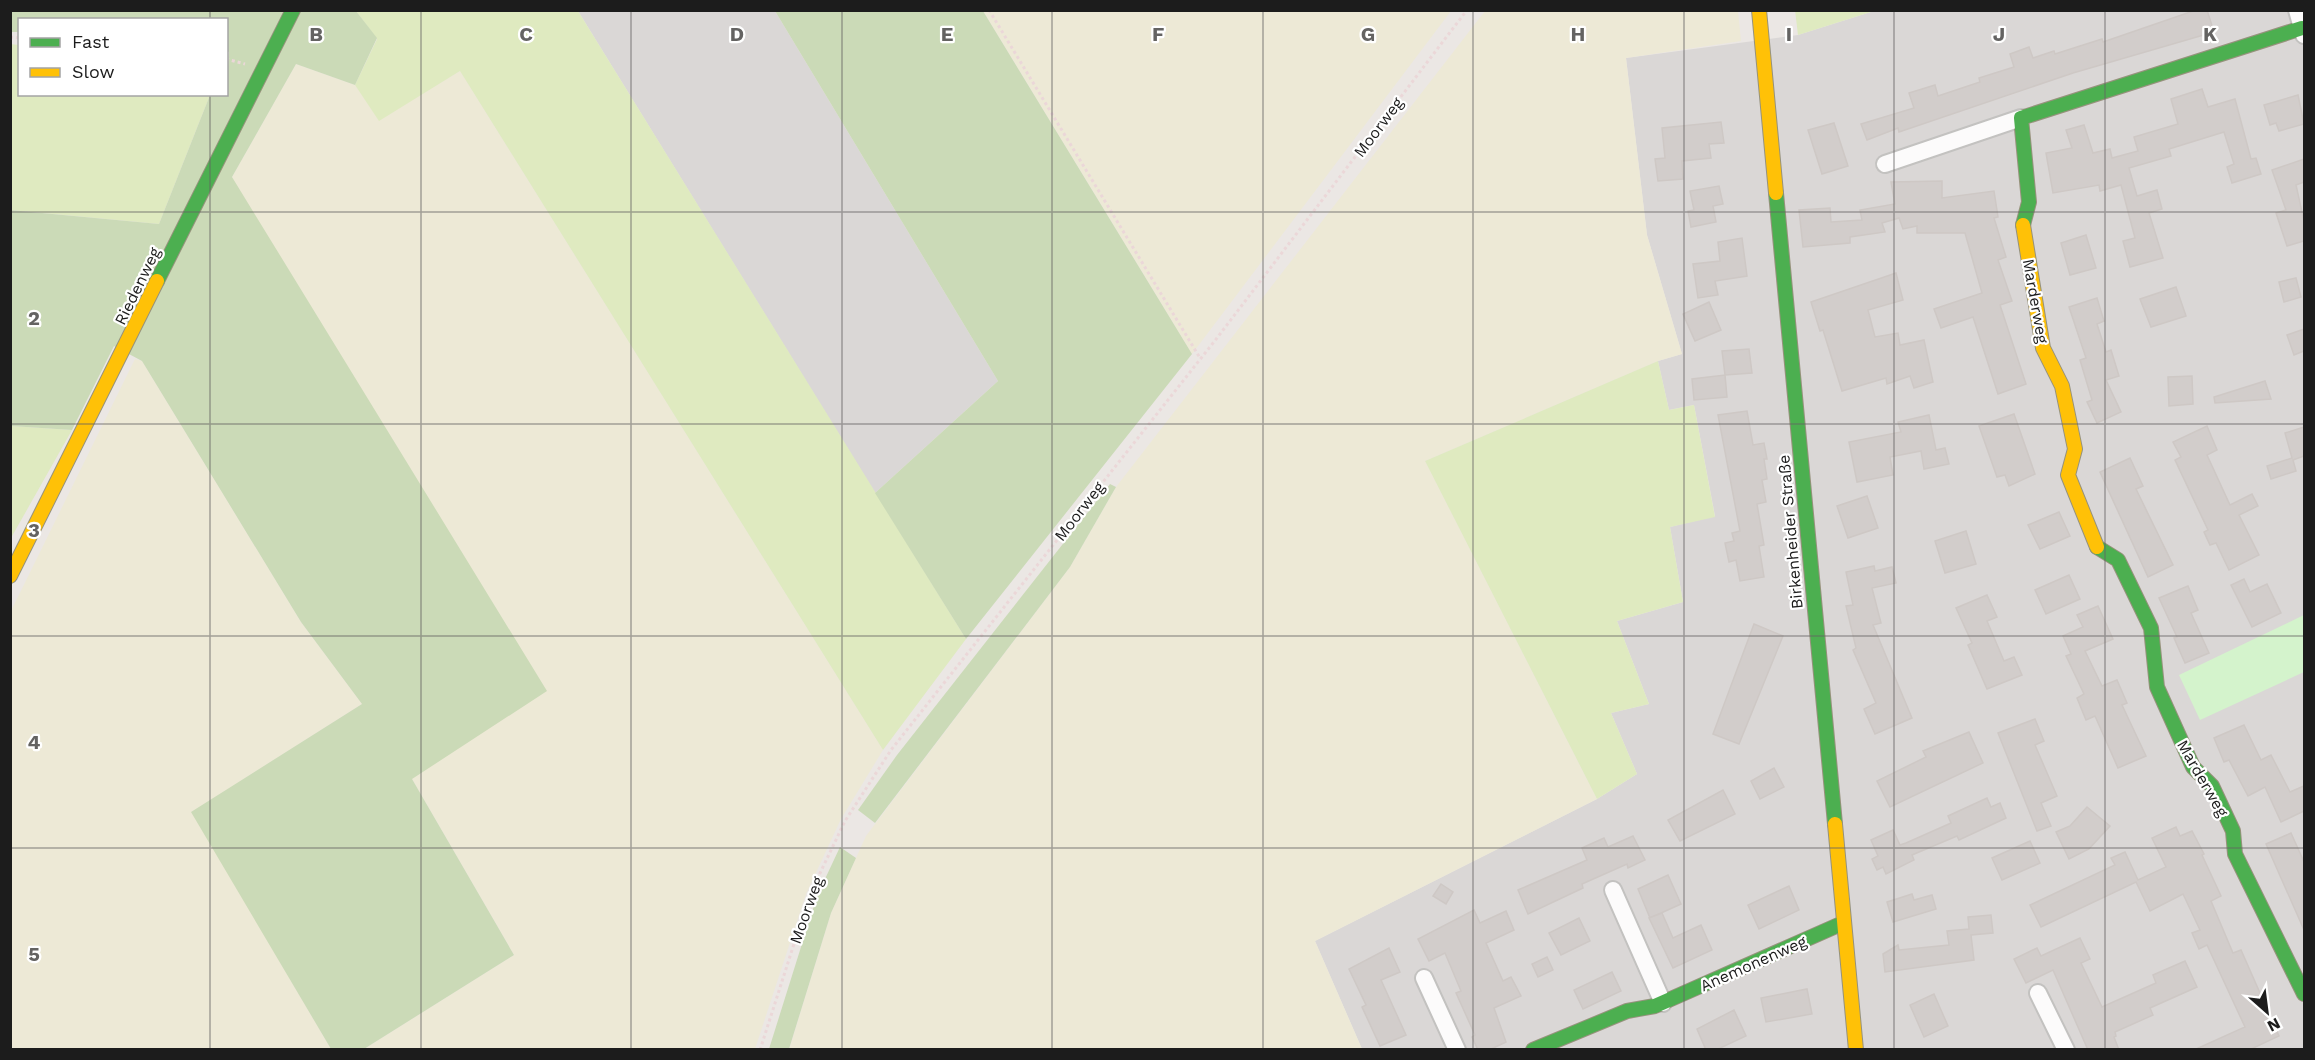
<svg xmlns="http://www.w3.org/2000/svg" width="2315" height="1060" viewBox="0 0 2315 1060" font-family="'Work Sans',sans-serif">
<style>
.residential{fill:#dad7d6}
.farmland{fill:#ede9d6}
.grass{fill:#dfeac0}
.forest{fill:#cbdab7}
.park{fill:#d4f3cc}
.building{fill:#d2cdcb;stroke:#cec8c5;stroke-width:1.5}
.lines{fill:none;stroke-linecap:round;stroke-linejoin:round}
.street-casing{stroke:#c3c2c0;stroke-width:20}
.fast-casing{stroke:#96927c;stroke-width:16}
.slow-casing{stroke:#96927c;stroke-width:16}
.path{stroke:#ebd7d8;stroke-width:3;stroke-dasharray:3 3;stroke-linecap:butt}
.street{stroke:#fcfbfb;stroke-width:16}
.fast{stroke:#4caf50;stroke-width:14}
.slow{stroke:#ffc107;stroke-width:14}
.grid{fill:none;stroke:#646362;stroke-width:1.5;stroke-opacity:0.55}
.labels{text-anchor:middle;stroke-width:4.5;stroke-linejoin:round;paint-order:stroke}
.street-label{font-size:16px;fill:#1c1c1c;stroke:#fff}
.grid-label{font-size:20px;text-anchor:middle;font-weight:bold;fill:#646362;stroke:#fff;stroke-width:4.5;stroke-linejoin:round;paint-order:stroke}
</style>
<rect width="100%" height="100%" fill="#ebe7e4"/>
<g class="residential">
<polygon points="578,11 775,11 998,381 875,493"/>
<polygon points="1874,11 2304,11 2304,1049 1362,1049 1315,941 1597,799 1637,774 1611,713 1649,704 1617,621 1683,602 1670,527 1715,516 1694,405 1669,410 1658,361 1682,354 1647,235 1626,58 1798,35"/>
</g>
<g class="farmland">
<polygon points="983,11 1451,11 1192,354"/>
<polygon points="1485,11 1738,11 1741,41 1626,58 1647,235 1682,354 1658,361 1425,461 1597,799 1315,941 1362,1049 789,1050 831,913 866,836 1070,567 1116,487"/>
<polygon points="296,64 355,85 379,120 460,71 883,750 841,819 806,894 755,1049 364,1049 514,955 412,779 232,177"/>
<polygon points="135,359 142,361 301,622 362,704 192,812 331,1049 11,1049 10,613"/>
</g>
<g class="grass">
<polygon points="1795,10 1874,10 1874,11 1798,35"/>
<polygon points="356,11 578,11 966,639 883,750 460,71 379,121 355,85 377,39"/>
<polygon points="10,44 19,45 20,94 210,95 159,224 11,210"/>
<polygon points="1658,361 1669,410 1694,405 1715,517 1670,527 1683,602 1617,621 1649,704 1611,713 1637,774 1597,799 1425,461"/>
<polygon points="11,426 72,430 11,538"/>
</g>
<g class="forest">
<polygon points="11,11 356,11 377,38 355,85 296,64 232,177 547,691 412,779 514,955 364,1049 331,1049 191,812 362,704 301,622 142,361 114,346 72,430 11,426 10,210 159,224 210,95 226,94 229,52 227,51 226,20 20,20 19,32 11,32"/>
<polygon points="775,11 983,11 1192,354 966,639 875,493 998,381"/>
<polygon points="1110,484 1116,487 1070,567 875,823 858,810 897,755"/>
<polygon points="840,847 856,858 831,913 789,1049 769,1049 817,896"/>
</g>
<polygon class="park" points="2304,615 2304,672 2200,720 2179,675"/>
<g class="building">
<polygon points="2196,10 2207,10 2214,32 2073,73 1899,132 1898,128 1867,140 1861,124 1914,108 1909,93 1935,85 1938,96 1980,82 1979,78 2014,67 2010,54 2029,47 2033,58 2054,51 2055,54 2102,39 2103,42"/>
<polygon points="2202,89 2208,107 2235,99 2251,159 2256,158 2261,174 2232,183 2227,167 2234,164 2224,132 2169,149 2171,156 2129,168 2137,196 2157,190 2162,209 2149,213 2163,258 2130,267 2123,241 2135,238 2121,185 2100,191 2099,185 2053,193 2046,153 2072,148 2066,130 2084,125 2093,153 2110,149 2112,158 2138,151 2134,137 2178,124 2171,99"/>
<polygon points="2298,95 2304,124 2279,131 2276,123 2270,125 2264,105"/>
<polygon points="1721,122 1724,143 1709,144 1711,158 1682,161 1683,179 1658,181 1655,159 1665,158 1662,128"/>
<polygon points="1834,123 1848,166 1822,174 1808,130"/>
<polygon points="2304,159 2304,182 2296,185 2304,221 2304,241 2287,246 2276,213 2286,210 2272,170"/>
<polygon points="1942,181 1942,198 1994,191 1998,217 1994,218 2006,257 1998,260 2012,301 2000,305 2026,384 1998,394 1973,317 1941,328 1934,309 1982,293 1965,233 1917,233 1917,226 1903,229 1899,218 1882,223 1885,232 1850,237 1850,243 1803,247 1799,210 1830,208 1831,222 1862,220 1860,210 1895,204 1891,182"/>
<polygon points="1719,186 1723,204 1713,206 1716,222 1691,227 1688,211 1694,210 1690,191"/>
<polygon points="2086,235 2096,268 2070,275 2061,243"/>
<polygon points="1742,238 1747,276 1715,281 1718,295 1698,298 1693,264 1720,261 1718,242"/>
<polygon points="1896,273 1903,300 1868,310 1875,337 1898,333 1900,345 1924,340 1933,382 1914,388 1910,376 1887,384 1886,378 1842,391 1823,330 1820,331 1811,302"/>
<polygon points="2296,278 2301,297 2284,302 2279,282"/>
<polygon points="2176,287 2186,316 2151,327 2140,299"/>
<polygon points="2097,298 2104,321 2097,324 2106,352 2111,350 2119,376 2106,380 2121,412 2097,423 2087,402 2092,400 2080,360 2086,358 2069,307"/>
<polygon points="1709,302 1721,330 1695,341 1683,314"/>
<polygon points="2304,329 2304,351 2294,355 2287,335"/>
<polygon points="1749,349 1752,373 1725,375 1722,351"/>
<polygon points="1725,375 1727,397 1694,400 1692,379"/>
<polygon points="2192,376 2193,404 2169,406 2168,377"/>
<polygon points="2265,381 2271,399 2215,403 2214,397"/>
<polygon points="1747,411 1753,445 1764,443 1767,459 1764,459 1767,479 1762,480 1766,502 1757,504 1764,545 1759,546 1764,577 1740,581 1736,560 1729,562 1725,543 1734,541 1732,533 1740,531 1718,415"/>
<polygon points="2014,414 2035,474 2009,486 2005,475 1997,477 1979,426"/>
<polygon points="1929,415 1936,450 1945,448 1949,464 1924,469 1921,451 1890,457 1893,475 1857,482 1849,442 1901,432 1898,422"/>
<polygon points="2207,426 2217,450 2207,455 2230,505 2252,494 2258,506 2239,515 2259,555 2229,570 2216,543 2210,545 2204,532 2208,530 2175,460 2181,457 2173,442"/>
<polygon points="2304,427 2304,456 2293,460 2296,471 2271,479 2267,466 2292,458 2285,433"/>
<polygon points="2130,458 2143,486 2136,489 2173,565 2148,577 2100,472"/>
<polygon points="1867,496 1878,528 1848,538 1837,506"/>
<polygon points="2059,512 2070,536 2040,549 2028,525"/>
<polygon points="1966,531 1976,564 1945,573 1935,541"/>
<polygon points="1874,566 1875,571 1892,567 1896,583 1872,588 1881,623 1873,625 1912,718 1875,734 1864,709 1876,703 1853,650 1856,648 1846,606 1853,605 1846,572"/>
<polygon points="2069,575 2080,599 2046,614 2035,590"/>
<polygon points="2244,579 2250,592 2267,584 2281,613 2252,627 2231,585"/>
<polygon points="2188,586 2198,610 2191,613 2209,653 2185,663 2174,638 2177,637 2159,598"/>
<polygon points="1987,595 1997,617 1987,621 2004,661 2014,657 2022,675 1987,689 1968,645 1972,643 1956,608"/>
<polygon points="2098,606 2113,639 2085,651 2102,686 2117,680 2127,703 2122,705 2146,756 2118,768 2095,716 2086,720 2077,698 2084,694 2066,656 2071,654 2063,636 2083,627 2077,615"/>
<polygon points="1754,624 1783,636 1739,744 1713,734"/>
<polygon points="2035,719 2044,741 2035,745 2057,796 2041,803 2051,826 2037,831 1998,733"/>
<polygon points="2244,725 2261,760 2271,755 2290,792 2304,786 2304,811 2281,822 2265,787 2248,796 2229,760 2224,762 2214,738"/>
<polygon points="1969,732 1983,763 1890,807 1877,781 1926,757 1923,751"/>
<polygon points="1774,768 1784,787 1760,799 1751,781"/>
<polygon points="1723,790 1735,814 1680,841 1668,820"/>
<polygon points="1987,798 1991,807 2000,803 2006,818 1959,840 1957,836 1912,855 1914,860 1886,874 1883,867 1877,870 1872,859 1878,856 1871,840 1893,830 1900,845 1906,843 1951,823 1948,816"/>
<polygon points="2087,807 2110,826 2089,849 2069,859 2056,832 2070,826"/>
<polygon points="2176,827 2180,836 2192,831 2204,854 2202,855 2221,896 2211,901 2233,953 2241,950 2279,1036 2249,1050 2194,1050 2245,1027 2207,945 2199,949 2192,933 2200,930 2183,894 2150,911 2136,882 2041,927 2030,905 2115,865 2111,858 2125,852 2138,880 2166,867 2152,838"/>
<polygon points="2291,833 2304,862 2304,930 2266,844"/>
<polygon points="1633,836 1645,860 1628,868 1627,864 1582,884 1583,888 1528,914 1518,890 1587,860 1582,848 1604,838 1608,847"/>
<polygon points="2030,841 2040,863 2002,880 1992,858"/>
<polygon points="1668,875 1681,904 1650,918 1638,889"/>
<polygon points="1441,884 1453,892 1446,904 1433,896"/>
<polygon points="1789,886 1799,910 1759,929 1748,905"/>
<polygon points="1912,894 1914,900 1932,895 1936,909 1893,922 1887,902"/>
<polygon points="1474,910 1480,923 1506,911 1514,930 1486,943 1503,981 1511,977 1521,996 1494,1008 1506,1042 1489,1050 1478,1050 1472,1037 1475,1035 1456,993 1461,991 1445,953 1429,961 1418,939"/>
<polygon points="1662,913 1673,938 1701,925 1712,950 1673,968 1649,918"/>
<polygon points="1991,915 1993,933 1971,935 1974,960 1885,972 1883,954 1898,945 1899,950 1949,945 1947,931 1969,929 1968,917"/>
<polygon points="1579,918 1590,941 1561,955 1549,933"/>
<polygon points="2080,938 2090,959 2081,963 2102,1007 2156,983 2153,975 2185,961 2197,987 2150,1008 2153,1015 2115,1032 2116,1036 2114,1037 2119,1050 2088,1050 2053,970 2026,983 2014,959 2037,948 2041,956"/>
<polygon points="1389,948 1400,972 1381,980 1406,1035 1380,1046 1362,1007 1366,1005 1349,969"/>
<polygon points="1547,957 1553,970 1538,977 1532,964"/>
<polygon points="1612,972 1621,991 1583,1009 1574,990"/>
<polygon points="1807,989 1812,1014 1766,1022 1761,998"/>
<polygon points="1934,994 1948,1026 1924,1037 1910,1005"/>
<polygon points="1734,1010 1746,1036 1716,1050 1706,1050 1697,1029"/>
</g>
<g class="lines">
<g class="street-casing">
<g id="street">
<polyline points="2297,10 2304,35"/>
<polyline points="1885,164 2021,118"/>
<polyline points="1613,890 1663,1003"/>
<polyline points="1424,978 1457,1050"/>
<polyline points="2038,993 2066,1050"/>
</g>
</g>
<g class="fast-casing">
<g id="fast">
<polyline points="1776,193 1835,824"/>
<polyline points="2023,225 2029,202 2021,118 2302,28"/>
<polyline points="157,281 293,10"/>
<polyline points="2097,547 2118,560 2151,628 2157,687 2193,767 2212,786 2233,831 2235,854 2304,994"/>
<polyline points="1533,1050 1627,1011 1655,1006 1843,923"/>
</g>
</g>
<g class="slow-casing">
<g id="slow">
<polyline points="1759,10 1776,193"/>
<polyline points="2023,225 2043,348 2062,386 2075,449 2068,475 2097,547"/>
<polyline points="10,576 157,281"/>
<polyline points="1835,824 1856,1050"/>
</g>
</g>
<g class="path">
<polyline points="989,10 1200,358"/>
<polyline points="10,37 20,38"/>
<polyline points="226,59 245,64"/>
<polyline points="760,1050 810,894 845,821 891,750 1217,338 1467,10"/>
</g>
<use href="#street" class="street"/>
<use href="#fast" class="fast"/>
<use href="#slow" class="slow"/>
</g>
<path class="grid" d="M210 10V20M421 10V1050M631 10V1050M842 10V1050M1052 10V1050M1263 10V1050M1473 10V1050M1684 10V1050M1894 10V1050M2105 10V1050M210 94V1050M10 212H2304M10 424H2304M10 636H2304M10 848H2304"/>
<g class="labels">
<g class="street-label">
<text transform="translate(1378 127) rotate(-53)" y="6">Moorweg</text>
<text transform="translate(137 286) rotate(-64)" y="6">Riedenweg</text>
<text transform="translate(2036 301) rotate(80)" y="6">Marderweg</text>
<text transform="translate(1079 511) rotate(-52)" y="6">Moorweg</text>
<text transform="translate(1790 532) rotate(-95)" y="6">Birkenheider Straße</text>
<text transform="translate(2203 778) rotate(60)" y="6">Marderweg</text>
<text transform="translate(806 910) rotate(-70)" y="6">Moorweg</text>
<text transform="translate(1753 963) rotate(-24)" y="6">Anemonenweg</text>
</g>
</g>
<g class="grid-label">
<text x="316" y="41">B</text>
<text x="526" y="41">C</text>
<text x="737" y="41">D</text>
<text x="947" y="41">E</text>
<text x="1158" y="41">F</text>
<text x="1368" y="41">G</text>
<text x="1578" y="41">H</text>
<text x="1789" y="41">I</text>
<text x="1999" y="41">J</text>
<text x="2210" y="41">K</text>
<text x="34" y="325">2</text>
<text x="34" y="537">3</text>
<text x="34" y="749">4</text>
<text x="34" y="961">5</text>
</g>
<rect width="2315" height="1060" fill="none" stroke="#1c1c1c" stroke-width="24"/>
<rect x="18" y="18" width="210" height="78" fill="#ffffff" stroke="#a4a4a4" stroke-width="1.5"/>
<rect x="30" y="38" width="30" height="9" fill="#4caf50" stroke="#a4a4a4" stroke-width="1.5"/>
<text x="72" y="48" font-size="18" fill="#1c1c1c">Fast</text>
<rect x="30" y="68" width="30" height="9" fill="#ffc107" stroke="#a4a4a4" stroke-width="1.5"/>
<text x="72" y="78" font-size="18" fill="#1c1c1c">Slow</text>
<g transform="translate(2267 1012) rotate(152)" stroke="#ffffff" stroke-width="4.5" paint-order="stroke">
<path d="M0-4.5L10 22L0 15L-10 22Z" fill="#1c1c1c"/>
<text y="-9" font-size="16" font-weight="bold" text-anchor="middle" fill="#1c1c1c">N</text>
</g>
</svg>
